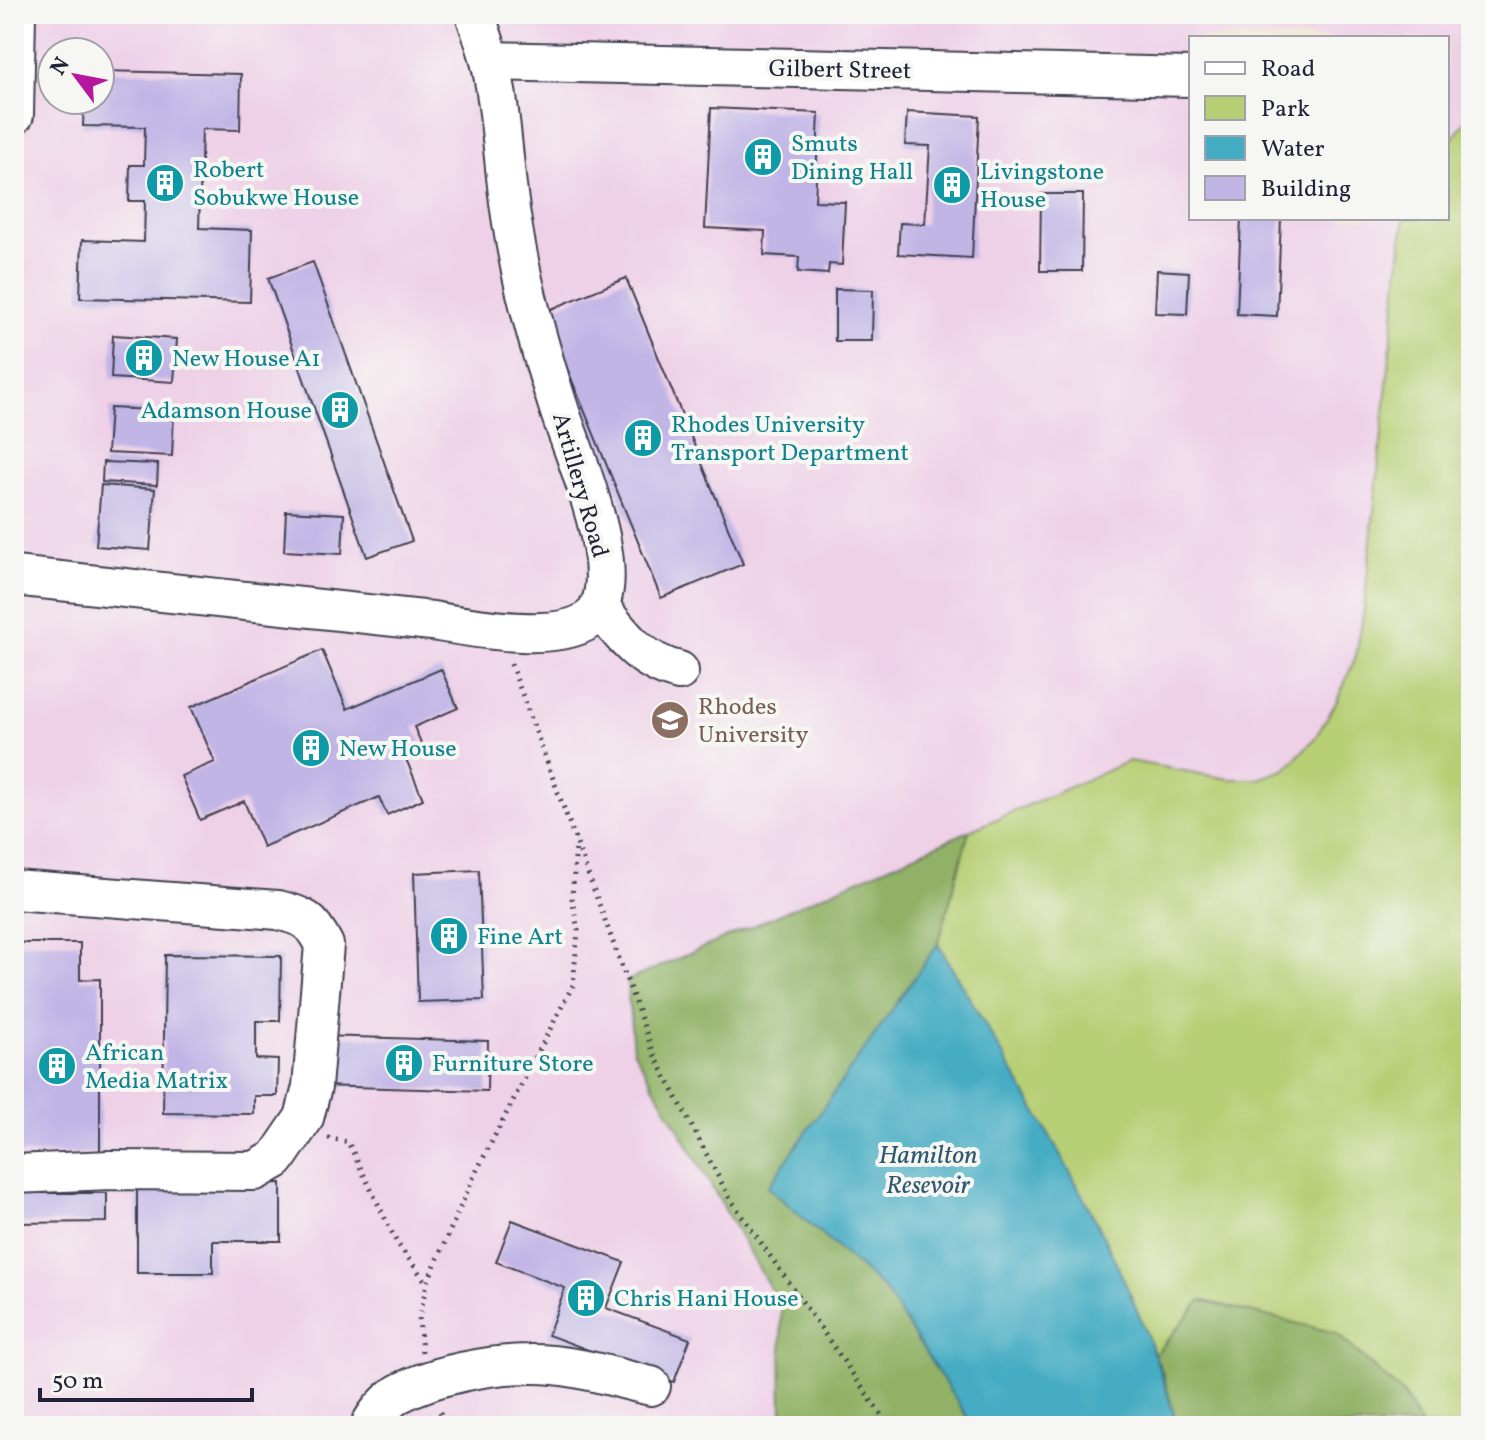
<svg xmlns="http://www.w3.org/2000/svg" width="1485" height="1440" viewBox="0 0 1485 1440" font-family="Vollkorn,serif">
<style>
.built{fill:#eed0e7;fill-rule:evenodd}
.green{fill:#b7cf74;stroke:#6c7858;stroke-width:2}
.forest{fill:#91b266;stroke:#5a6a50;stroke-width:2}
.water{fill:#44acc3;stroke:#33677f;stroke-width:2}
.building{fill:#c1b5e6}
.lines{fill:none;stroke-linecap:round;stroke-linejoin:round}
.minor-casing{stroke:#413f51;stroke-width:42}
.path{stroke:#413f51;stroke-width:5;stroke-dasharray:2 6;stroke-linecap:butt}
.minor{stroke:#fff;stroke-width:38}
.labels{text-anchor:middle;stroke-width:8;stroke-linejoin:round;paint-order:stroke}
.street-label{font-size:24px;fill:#22223b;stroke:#f6f6f2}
.culture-label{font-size:24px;fill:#0d838f;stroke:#f6f6f2;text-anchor:start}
.education-label{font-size:24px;fill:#785e54;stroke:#f6f6f2;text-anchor:start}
.water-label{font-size:26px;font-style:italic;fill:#305971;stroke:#f6f6f2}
</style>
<rect width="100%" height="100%" fill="#f6f6f2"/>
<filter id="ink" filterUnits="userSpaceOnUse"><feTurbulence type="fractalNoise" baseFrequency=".0125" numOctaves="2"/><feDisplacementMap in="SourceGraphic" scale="16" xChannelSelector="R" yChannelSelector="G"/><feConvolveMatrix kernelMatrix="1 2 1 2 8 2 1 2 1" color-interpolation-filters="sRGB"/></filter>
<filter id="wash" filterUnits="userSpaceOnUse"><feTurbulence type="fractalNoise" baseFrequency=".006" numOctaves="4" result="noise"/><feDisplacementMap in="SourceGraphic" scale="32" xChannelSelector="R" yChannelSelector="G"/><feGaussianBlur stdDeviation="1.8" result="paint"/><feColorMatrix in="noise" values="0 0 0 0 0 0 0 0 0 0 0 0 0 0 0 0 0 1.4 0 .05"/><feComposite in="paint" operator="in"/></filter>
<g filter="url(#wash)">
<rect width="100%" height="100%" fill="#f2e5cf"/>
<path class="built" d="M14 14H1471V114L1447 146V38H1191V218H1404L1364 609 1356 656 1337 701 1315 738 1286 769 1259 779H1229L633 1051 781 1307 782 1426H14ZM52 52H100V100H52Z"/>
<polygon class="green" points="1471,114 1471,1426 1421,1426 1404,1395 1248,1312 1201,1300 1155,1355 1097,1222 938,944 969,831 1129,761 1229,779 1259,779 1286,769 1315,738 1337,701 1356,656 1364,609 1404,218 1447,218 1447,146"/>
<g class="forest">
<polygon points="969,831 938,944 768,1187 884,1289 973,1426 782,1426 781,1307 633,1050 627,981"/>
<polygon points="1201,1300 1336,1333 1404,1395 1421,1426 1177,1426 1163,1374 1155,1355"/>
</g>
<path class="water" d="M938 944C1025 1096 1132 1256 1177 1426H973L884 1289 768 1187Z"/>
<g id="blocks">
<g class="building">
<polygon points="100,71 241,74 240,130 202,129 199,228 252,230 250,302 80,298 82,240 144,242 145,201 129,201 130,165 144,165 145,127 83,126 84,100 100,100"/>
<polygon points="711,108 819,113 815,201 845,202 842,265 829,264 828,274 798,272 799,257 764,255 765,231 705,228"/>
<polygon points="907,112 979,116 972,258 898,254 900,223 925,224 930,146 905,145"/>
<polygon points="1041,194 1083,194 1082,271 1040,271"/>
<polygon points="1241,218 1281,218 1277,316 1237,314"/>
<polygon points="313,262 412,541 367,557 268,278"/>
<polygon points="1157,270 1189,272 1187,314 1155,313"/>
<polygon points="626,278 743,564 661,598 544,312"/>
<polygon points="835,289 873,290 872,341 835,341"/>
<polygon points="113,335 177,339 174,382 111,378"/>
<polygon points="110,408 174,411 172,456 107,453"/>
<polygon points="103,462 158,464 157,485 102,482"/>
<polygon points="101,485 155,489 150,550 96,546"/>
<polygon points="286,511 344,514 342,554 284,551"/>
<polygon points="322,650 347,709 441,669 458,708 414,727 422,745 403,752 423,799 387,815 379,797 263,847 244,801 200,820 181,776 215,762 191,707"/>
<polygon points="479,870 484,1000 418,1002 414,873"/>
<polygon points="14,943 80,943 80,980 100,979 100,1153 14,1154"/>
<polygon points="165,955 281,956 280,1021 256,1021 256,1059 278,1060 277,1096 254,1096 254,1114 163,1113"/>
<polygon points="321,1036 488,1041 487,1091 319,1086"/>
<polygon points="281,1183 281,1241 213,1241 213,1273 137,1273 137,1184"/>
<polygon points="14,1193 107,1193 107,1222 14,1223"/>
<polygon points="512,1220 624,1262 606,1308 690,1339 674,1382 548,1335 565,1288 496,1262"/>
</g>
</g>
</g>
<g filter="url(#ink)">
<use href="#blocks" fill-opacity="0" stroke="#413f51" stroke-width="2"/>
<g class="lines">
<g class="minor-casing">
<g id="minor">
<polyline points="490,61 1191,77"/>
<polyline points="14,115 16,14"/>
<path d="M14 576 432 621C469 627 562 645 592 617 629 581 576 459 561 415 540 351 521 284 511 216 503 165 502 111 490 60 486 45 480 29 475 14"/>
<path d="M599 606C622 636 641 662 679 671"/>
<path d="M14 890 278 910C305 917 311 919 324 945L312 1087 304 1118 276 1159 255 1171 111 1170 14 1174"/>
<path d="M370 1426C375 1415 388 1400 398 1394 433 1375 490 1364 530 1364 570 1363 612 1377 651 1386"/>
</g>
</g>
<g class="path">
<polyline points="511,664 654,1054 729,1197 889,1426"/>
<polyline points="328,1138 348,1142 397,1243 426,1282"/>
<polyline points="422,1352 419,1317 427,1283 474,1176 573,985 578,931 572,898 576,846"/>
<polyline points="440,1412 444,1426"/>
</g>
<use href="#minor" class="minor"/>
</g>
</g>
<defs>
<g id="building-disc" transform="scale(2)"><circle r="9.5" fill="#0f9aa8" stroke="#f6f6f2"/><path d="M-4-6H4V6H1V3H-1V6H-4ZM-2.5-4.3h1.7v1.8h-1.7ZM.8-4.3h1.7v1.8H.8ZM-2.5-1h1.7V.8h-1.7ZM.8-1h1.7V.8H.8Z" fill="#fff"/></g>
<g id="university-disc" transform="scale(2)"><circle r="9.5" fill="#8d6e63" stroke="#f6f6f2"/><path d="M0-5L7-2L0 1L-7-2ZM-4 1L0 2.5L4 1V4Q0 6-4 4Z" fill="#fff"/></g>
</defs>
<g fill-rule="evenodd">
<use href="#building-disc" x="763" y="157"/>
<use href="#building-disc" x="165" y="183"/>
<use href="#building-disc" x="952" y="185"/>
<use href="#building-disc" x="144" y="358"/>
<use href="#building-disc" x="340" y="410"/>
<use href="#building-disc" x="643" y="438"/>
<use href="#university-disc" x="670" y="720"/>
<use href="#building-disc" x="311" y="748"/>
<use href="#building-disc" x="449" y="936"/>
<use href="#building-disc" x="404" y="1063"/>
<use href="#building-disc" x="57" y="1066"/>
<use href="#building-disc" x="586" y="1298"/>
</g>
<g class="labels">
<g class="street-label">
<text transform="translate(840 69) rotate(1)" y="8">Gilbert Street</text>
<text transform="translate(581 485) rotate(74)" y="8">Artillery Road</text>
</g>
<g class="culture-label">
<text x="791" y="151">Smuts<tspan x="791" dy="28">Dining Hall</tspan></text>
<text x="193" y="177">Robert<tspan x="193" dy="28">Sobukwe House</tspan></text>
<text x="980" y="179">Livingstone<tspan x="980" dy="28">House</tspan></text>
<text x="172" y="366">New House A1</text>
<text x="312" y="418" text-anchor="end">Adamson House</text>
<text x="671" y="432">Rhodes University<tspan x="671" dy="28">Transport Department</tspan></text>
<text x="339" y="756">New House</text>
<text x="477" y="944">Fine Art</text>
<text x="85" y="1060">African<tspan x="85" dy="28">Media Matrix</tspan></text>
<text x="432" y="1071">Furniture Store</text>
<text x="614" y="1306">Chris Hani House</text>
</g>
<g class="education-label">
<text x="698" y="714">Rhodes<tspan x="698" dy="28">University</tspan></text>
</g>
<g class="water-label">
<text x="928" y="1163">Hamilton<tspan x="928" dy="30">Resevoir</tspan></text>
</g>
</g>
<rect width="1485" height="1440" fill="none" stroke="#f6f6f2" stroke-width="48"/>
<rect x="1189" y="36" width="260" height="184" fill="#f6f6f2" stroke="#a1a1a9" stroke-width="2"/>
<rect x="1205" y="62" width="40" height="12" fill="#ffffff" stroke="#a1a1a9" stroke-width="2"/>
<text x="1261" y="76" font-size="24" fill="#22223b">Road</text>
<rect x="1205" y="96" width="40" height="24" fill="#b7cf74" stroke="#a1a1a9" stroke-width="2"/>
<text x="1261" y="116" font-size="24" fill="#22223b">Park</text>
<rect x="1205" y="136" width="40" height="24" fill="#44acc3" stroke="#a1a1a9" stroke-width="2"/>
<text x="1261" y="156" font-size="24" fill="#22223b">Water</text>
<rect x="1205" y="176" width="40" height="24" fill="#c1b5e6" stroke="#a1a1a9" stroke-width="2"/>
<text x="1261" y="196" font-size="24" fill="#22223b">Building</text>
<g transform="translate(76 76) rotate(302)"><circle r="38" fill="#f6f6f2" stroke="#a1a1a9" stroke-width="2"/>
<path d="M0-6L14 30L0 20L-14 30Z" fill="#b5179e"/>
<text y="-12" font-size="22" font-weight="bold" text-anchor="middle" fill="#22223b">N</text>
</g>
<path d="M40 1388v12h212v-12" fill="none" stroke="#22223b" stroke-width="4"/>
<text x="52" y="1388" font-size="24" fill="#22223b" stroke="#f6f6f2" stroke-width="6" paint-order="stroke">50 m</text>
</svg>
